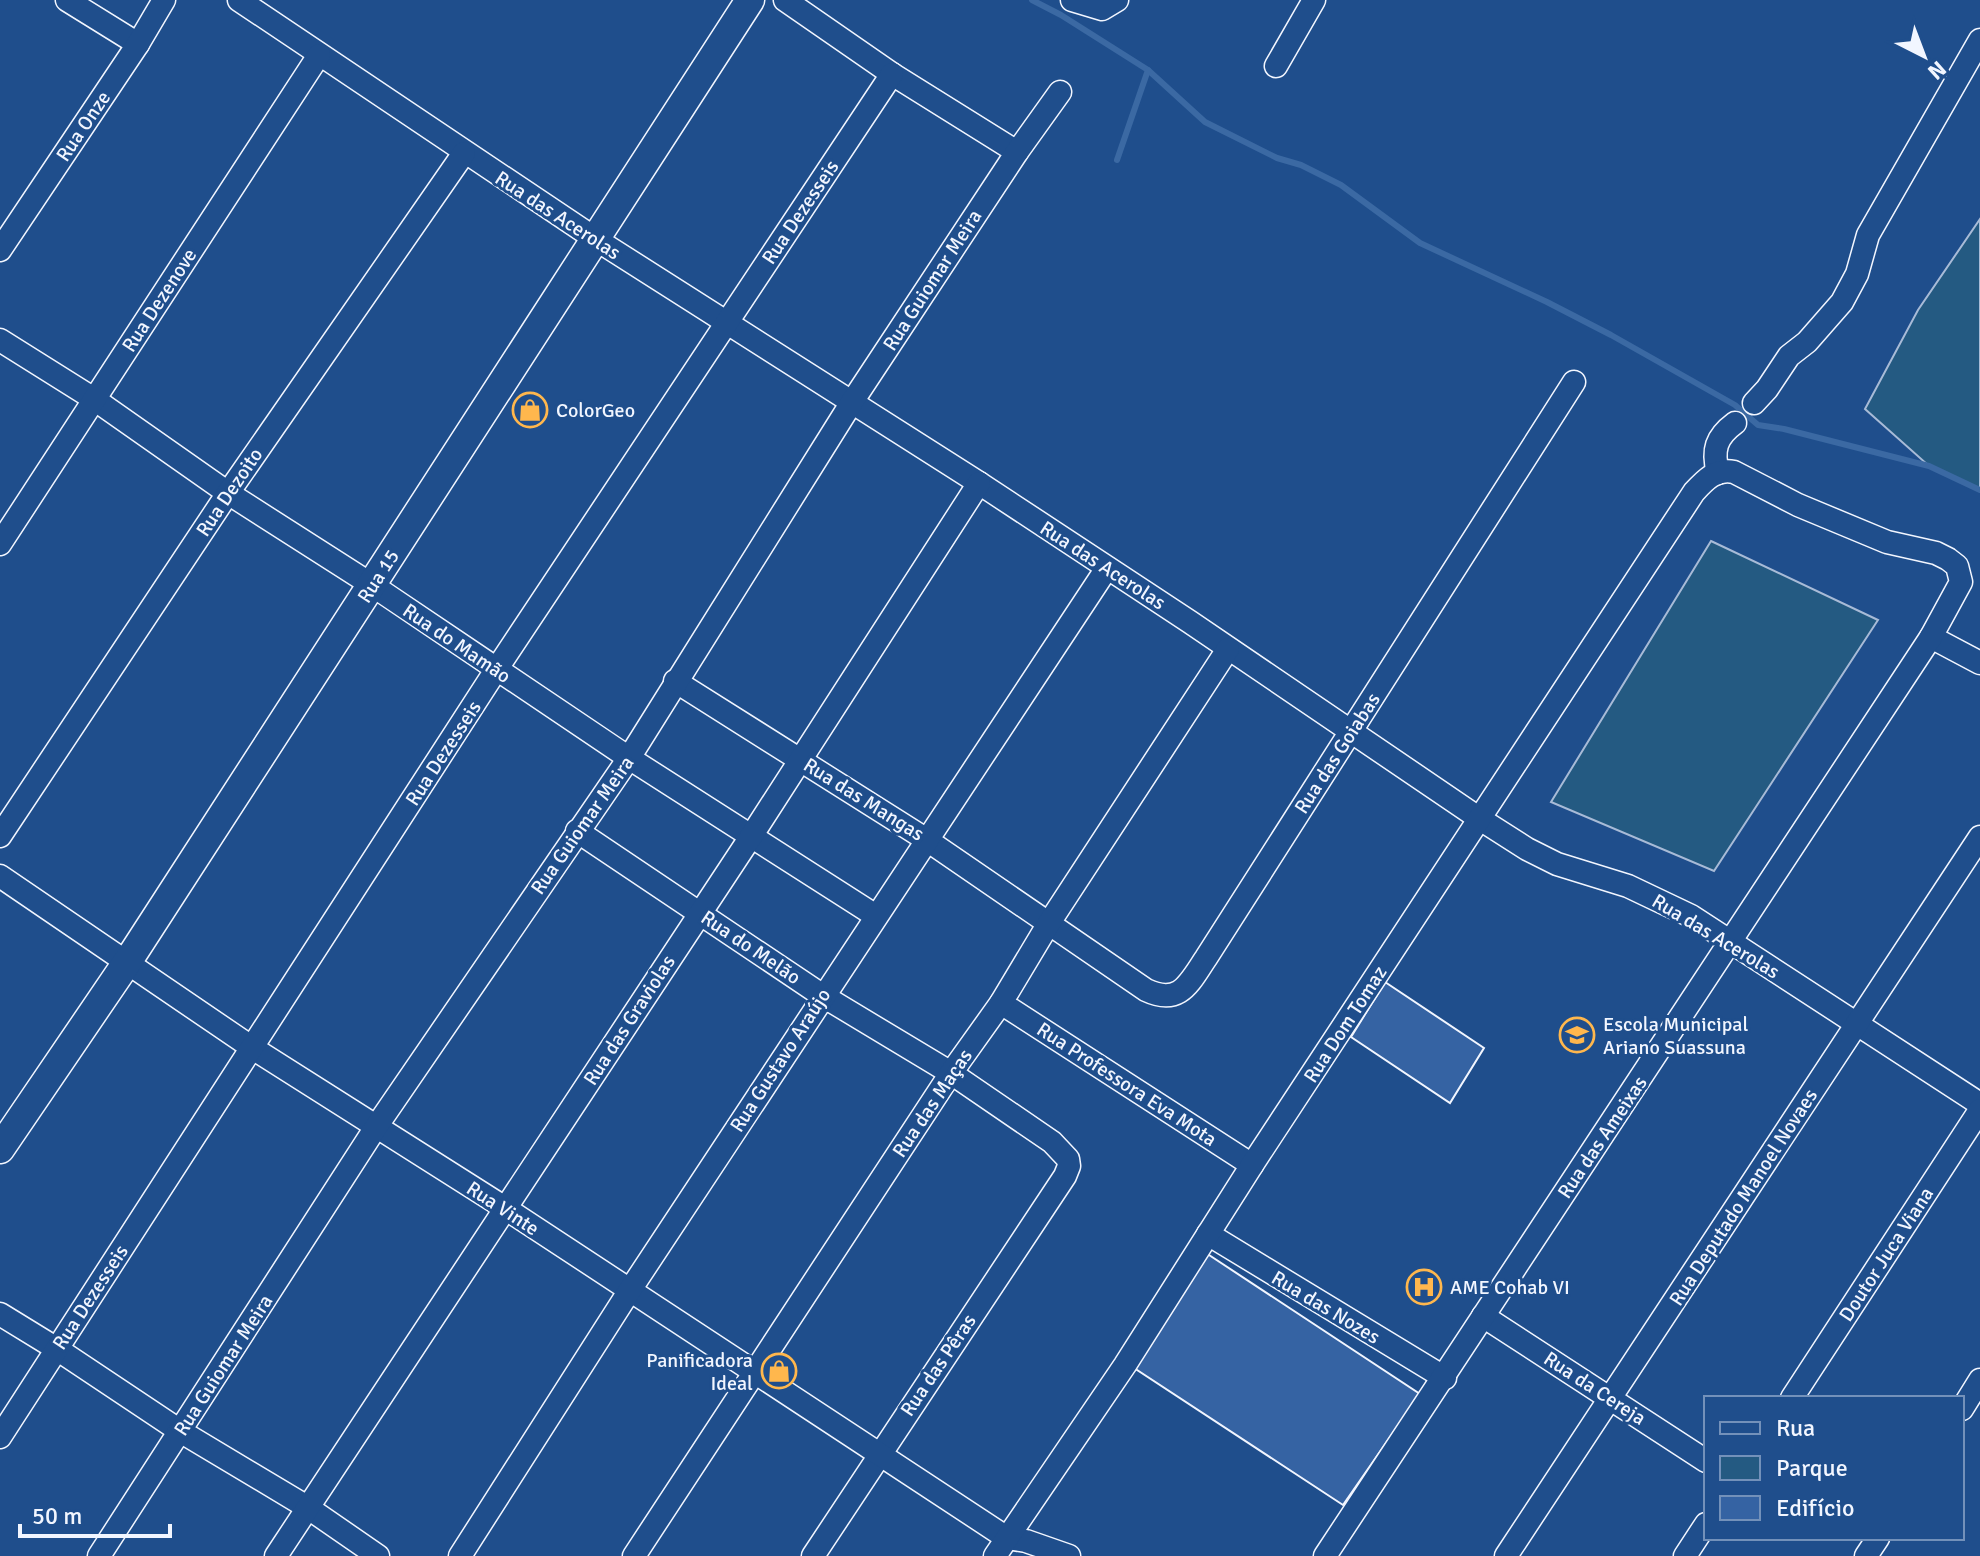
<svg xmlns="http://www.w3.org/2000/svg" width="1980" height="1556" viewBox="0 0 1980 1556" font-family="Signika,sans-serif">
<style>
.green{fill:#245a82;stroke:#a8bbd7;stroke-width:2}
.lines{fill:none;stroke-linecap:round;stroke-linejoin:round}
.stream{stroke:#3b69a3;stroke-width:6}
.building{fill:#3563a3;stroke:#f2f6ff;stroke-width:2}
.minor-casing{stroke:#f2f6ff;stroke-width:25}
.major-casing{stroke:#f2f6ff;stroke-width:31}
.minor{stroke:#1f4e8c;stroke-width:22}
.major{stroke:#1f4e8c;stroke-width:28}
.labels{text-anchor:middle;stroke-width:6;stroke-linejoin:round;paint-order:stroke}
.street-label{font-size:20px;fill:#f2f6ff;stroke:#1f4e8c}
.poi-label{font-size:20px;fill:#f2f6ff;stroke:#1f4e8c;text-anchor:start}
</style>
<rect width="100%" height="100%" fill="#1f4e8c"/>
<g class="green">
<polygon points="1980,219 1980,489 1929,466 1865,409 1918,310"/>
<polygon points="1711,541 1878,620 1714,871 1551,802"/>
</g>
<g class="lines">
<g class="stream">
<polyline points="1032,0 1061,15 1148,70 1205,122 1277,158 1301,165 1341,185 1420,243 1547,302 1611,335 1735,405 1758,425 1784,429 1929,466 1980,490"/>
<polyline points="1117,160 1148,70"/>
</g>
</g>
<g class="building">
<polygon points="1385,982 1484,1048 1450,1103 1351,1037"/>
<polygon points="1206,1253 1420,1394 1343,1505 1131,1366"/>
</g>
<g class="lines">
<g class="minor-casing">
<g id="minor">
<polyline points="67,0 138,44"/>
<polyline points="239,0 597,240 979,483 1190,622 1480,819 1527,849 1557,864 1628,886 1691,916 1980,1104"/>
<polyline points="785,0 892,74 1017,152"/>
<polyline points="1072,0 1102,9 1117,0"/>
<polyline points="1276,66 1314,0"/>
<polyline points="0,250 138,44 164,0"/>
<polyline points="0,340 94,399 228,493 372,585 629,758 876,916"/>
<polyline points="1754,403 1767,389 1789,356 1807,342 1842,302 1857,274 1868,235 1980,40"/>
<path d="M1718 473C1712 450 1716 437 1735 423"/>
<polyline points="0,544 319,55"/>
<polyline points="1931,637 1980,663"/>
<path d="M675 681 927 840 1146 990C1180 1006 1189 983 1206 958L1574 382"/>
<polyline points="577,831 823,996 951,1073 1052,1142 1068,1159 1069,1166 1065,1176 813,1556"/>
<polyline points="0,836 228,493 464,153"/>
<polyline points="0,876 251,1047 505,1208 1007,1538 1026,1541 1069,1556"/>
<polyline points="1001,1003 1252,1165"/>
<polyline points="1208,1234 1445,1378"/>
<polyline points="0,1314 57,1349 180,1431 307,1507 378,1556"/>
<polyline points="1483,1316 1706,1461"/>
<polyline points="1792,1398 1980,1110"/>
<polyline points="1962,1409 1980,1380"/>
<polyline points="0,1437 496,670 892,74"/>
<polyline points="99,1556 376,1127 629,758 852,402 1017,152 1060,92"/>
<polyline points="276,1556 752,835 979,483"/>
<polyline points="460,1556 630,1290 1107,568"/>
<polyline points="634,1556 951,1073 1001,1003 1049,923 1228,649"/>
<path d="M995 1556 1125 1365 1252 1165 1694 492C1705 480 1716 468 1734 472L1798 505 1887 542 1936 553 1948 559 1957 566 1961 582 1931 637 1325 1556"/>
<polyline points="1506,1556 1980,837"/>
<polyline points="1685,1556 1706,1524"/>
<polyline points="1866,1556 1878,1538"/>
</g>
</g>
<g class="major-casing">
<polyline id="major" points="0,1149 128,961 750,0"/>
</g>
<use href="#minor" class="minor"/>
<use href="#major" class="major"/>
</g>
<defs>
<g id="shop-ring" transform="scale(1.8)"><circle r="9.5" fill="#1f4e8c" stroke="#ffb74d" stroke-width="1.5"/><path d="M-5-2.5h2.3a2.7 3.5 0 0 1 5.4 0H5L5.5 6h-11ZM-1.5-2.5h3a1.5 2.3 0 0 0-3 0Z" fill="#ffb74d"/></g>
<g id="school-ring" transform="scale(1.8)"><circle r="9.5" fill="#1f4e8c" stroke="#ffb74d" stroke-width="1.5"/><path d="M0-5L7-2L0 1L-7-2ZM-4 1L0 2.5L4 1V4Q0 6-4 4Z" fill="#ffb74d"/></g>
<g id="hospital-ring" transform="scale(1.8)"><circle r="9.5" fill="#1f4e8c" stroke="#ffb74d" stroke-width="1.5"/><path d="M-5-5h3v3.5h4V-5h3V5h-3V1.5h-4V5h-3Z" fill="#ffb74d"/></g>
</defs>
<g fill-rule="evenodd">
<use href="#shop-ring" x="530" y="410"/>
<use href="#school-ring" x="1577" y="1035"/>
<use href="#hospital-ring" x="1424" y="1287"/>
<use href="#shop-ring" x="779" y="1371"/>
</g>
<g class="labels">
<g class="street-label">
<text transform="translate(83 126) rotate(-56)" y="7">Rua Onze</text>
<text transform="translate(800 212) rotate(-56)" y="7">Rua Dezesseis</text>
<text transform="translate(558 215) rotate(33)" y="7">Rua das Acerolas</text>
<text transform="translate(932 280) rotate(-57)" y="7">Rua Guiomar Meira</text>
<text transform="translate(159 300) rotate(-57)" y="7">Rua Dezenove</text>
<text transform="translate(229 492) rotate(-56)" y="7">Rua Dezoito</text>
<text transform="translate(1103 565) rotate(33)" y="7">Rua das Acerolas</text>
<text transform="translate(378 576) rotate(-57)" y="7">Rua 15</text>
<text transform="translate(457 643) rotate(34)" y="7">Rua do Mamão</text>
<text transform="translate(443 753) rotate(-57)" y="7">Rua Dezesseis</text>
<text transform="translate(1337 753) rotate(-57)" y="7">Rua das Goiabas</text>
<text transform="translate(864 799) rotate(32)" y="7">Rua das Mangas</text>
<text transform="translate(582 825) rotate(-55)" y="7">Rua Guiomar Meira</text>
<text transform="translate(1716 936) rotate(31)" y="7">Rua das Acerolas</text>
<text transform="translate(751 947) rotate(34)" y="7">Rua do Melão</text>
<text transform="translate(629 1020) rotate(-57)" y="7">Rua das Graviolas</text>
<text transform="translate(1345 1024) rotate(-57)" y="7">Rua Dom Tomaz</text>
<text transform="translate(780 1060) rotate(-57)" y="7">Rua Gustavo Araújo</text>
<text transform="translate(1127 1084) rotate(33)" y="7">Rua Professora Eva Mota</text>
<text transform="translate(932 1103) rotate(-56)" y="7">Rua das Maças</text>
<text transform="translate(1602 1137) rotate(-56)" y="7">Rua das Ameixas</text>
<text transform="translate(1743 1197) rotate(-57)" y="7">Rua Deputado Manoel Novaes</text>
<text transform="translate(503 1208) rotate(33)" y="7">Rua Vinte</text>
<text transform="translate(1886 1254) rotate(-57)" y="7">Doutor Juca Viana</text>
<text transform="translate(90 1297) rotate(-57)" y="7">Rua Dezesseis</text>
<text transform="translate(1326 1307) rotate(31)" y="7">Rua das Nozes</text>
<text transform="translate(223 1365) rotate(-57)" y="7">Rua Guiomar Meira</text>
<text transform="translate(938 1365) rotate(-56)" y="7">Rua das Pêras</text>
<text transform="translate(1595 1388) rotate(33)" y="7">Rua da Cereja</text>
</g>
<g class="poi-label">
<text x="556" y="417">ColorGeo</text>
<text x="1603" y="1031">Escola Municipal<tspan x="1603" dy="23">Ariano Suassuna</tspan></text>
<text x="1450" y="1294">AME Cohab VI</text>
<text x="753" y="1367" text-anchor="end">Panificadora<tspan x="753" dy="23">Ideal</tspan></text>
</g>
</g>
<rect x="1704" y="1396" width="260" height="144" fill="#1f4e8c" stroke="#7391ba" stroke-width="2"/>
<rect x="1720" y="1422" width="40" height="12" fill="#1f4e8c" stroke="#7391ba" stroke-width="2"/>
<text x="1776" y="1436" font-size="24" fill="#f2f6ff">Rua</text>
<rect x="1720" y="1456" width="40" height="24" fill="#245a82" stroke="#7391ba" stroke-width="2"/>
<text x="1776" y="1476" font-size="24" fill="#f2f6ff">Parque</text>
<rect x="1720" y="1496" width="40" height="24" fill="#3563a3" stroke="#7391ba" stroke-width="2"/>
<text x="1776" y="1516" font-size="24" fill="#f2f6ff">Edifício</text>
<g transform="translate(1924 56) rotate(138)" stroke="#1f4e8c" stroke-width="6" paint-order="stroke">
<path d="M0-6L14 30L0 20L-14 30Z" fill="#f2f6ff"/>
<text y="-12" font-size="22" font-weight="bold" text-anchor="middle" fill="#f2f6ff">N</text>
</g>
<path d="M20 1524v12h150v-12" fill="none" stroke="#f2f6ff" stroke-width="4"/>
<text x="32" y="1524" font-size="24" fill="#f2f6ff" stroke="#1f4e8c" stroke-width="6" paint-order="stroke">50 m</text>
</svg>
